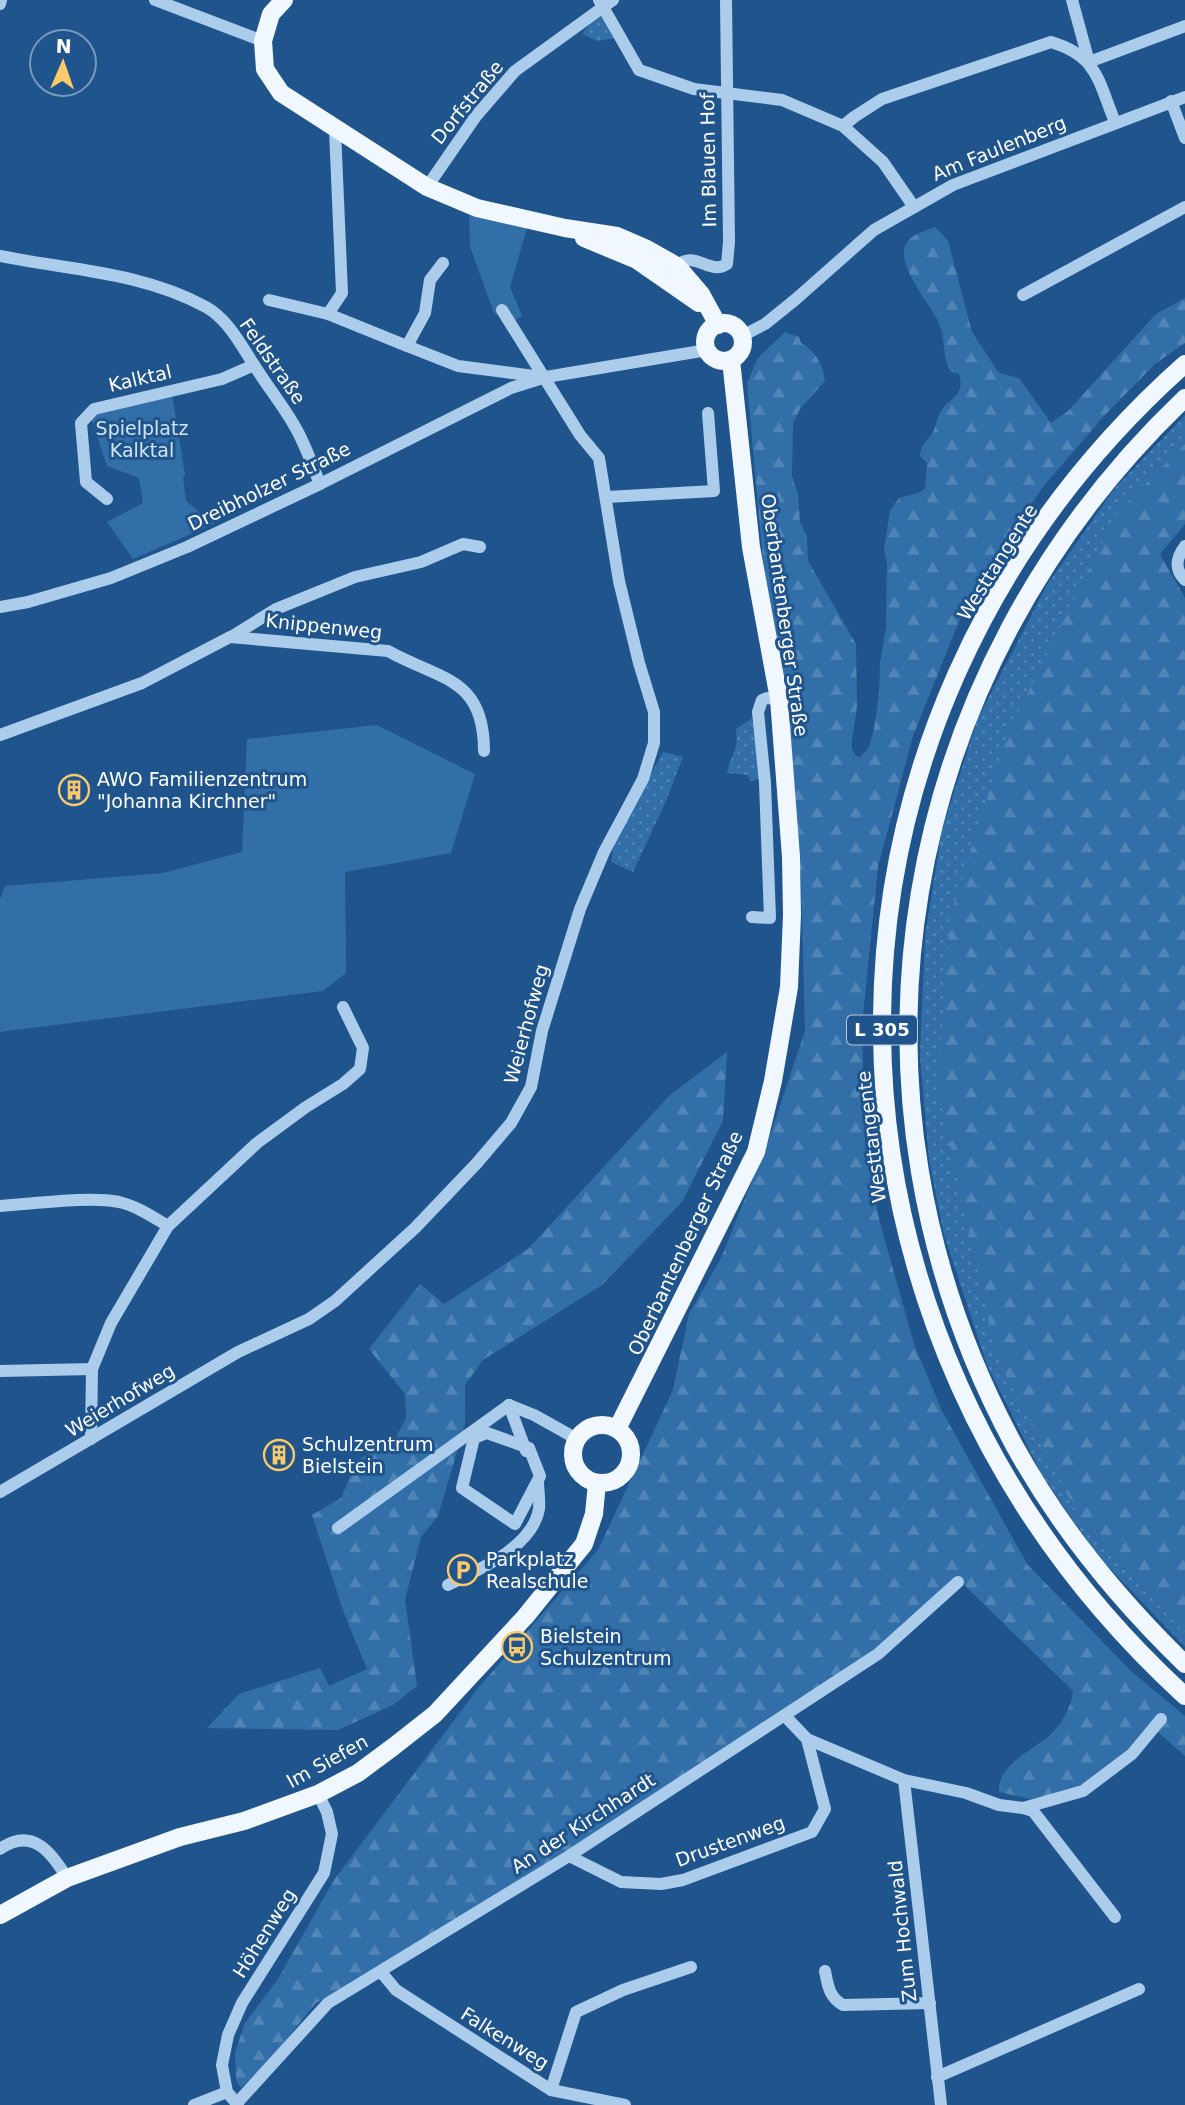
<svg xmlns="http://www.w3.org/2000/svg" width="1185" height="2105" viewBox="0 0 1185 2105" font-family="'DejaVu Sans',sans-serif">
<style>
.grass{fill:url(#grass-dots)}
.forest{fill:url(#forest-firs)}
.park{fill:#326fa9}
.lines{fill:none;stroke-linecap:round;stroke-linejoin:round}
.minor{stroke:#acccec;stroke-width:12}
.major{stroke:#f1f7ff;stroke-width:18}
.labels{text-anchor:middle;stroke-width:6;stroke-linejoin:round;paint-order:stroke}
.shield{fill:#1f558c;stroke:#bcccdc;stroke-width:2}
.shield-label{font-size:18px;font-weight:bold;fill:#fff}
.street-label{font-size:19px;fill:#fff;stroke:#1f558c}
.park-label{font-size:19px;fill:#d1e5f9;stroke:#1f558c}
.poi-label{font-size:19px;fill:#fff;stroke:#1f558c;text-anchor:start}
</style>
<defs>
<pattern id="grass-dots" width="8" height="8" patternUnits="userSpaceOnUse" patternTransform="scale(1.75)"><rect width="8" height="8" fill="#326fa9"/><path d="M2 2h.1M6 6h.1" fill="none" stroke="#5185b6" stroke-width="1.8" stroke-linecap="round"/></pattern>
<pattern id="forest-firs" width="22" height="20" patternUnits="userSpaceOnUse" patternTransform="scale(1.75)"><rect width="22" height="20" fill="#326fa9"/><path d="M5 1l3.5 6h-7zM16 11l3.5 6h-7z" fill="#5185b6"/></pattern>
</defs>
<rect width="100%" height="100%" fill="#1f558c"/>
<g class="grass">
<polygon points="602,16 614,38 597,41 582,34 590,24"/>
<polygon points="1185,415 1185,444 1117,513 1085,1528 1185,1633 1185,1647 1098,1556 1042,1475 987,1365 944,1235 929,1160 920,1056 925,936 942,830 978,718 1047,585 1115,488"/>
<path d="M752 718 760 779 750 781 748 775 727 773C731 753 739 751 736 729Z"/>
<polygon points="663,752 683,757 666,801 633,872 611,862 615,842"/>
</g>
<g class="forest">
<path d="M935 227 948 241 972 332 999 373 1019 378 1051 423 1068 411 1156 314 1185 298V343L1155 364 1103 417 1043 487 968 599 913 736 878 867 862 1025 865 1146 879 1219 914 1344 942 1411 1027 1564 1132 1672 1185 1716V1756L1152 1727 1090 1786 1030 1799 999 1792C997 1764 1034 1750 1051 1734 1062 1724 1072 1705 1073 1691L960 1581 869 1658 692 1773 351 1984 316 2003 262 2069 241 2088 236 2080 235 2052 245 2023 278 1979 334 1880 479 1687 598 1550 673 1390 689 1314 721 1258 768 1142 805 1031 801 878 784 701 764 572 747 383 758 358 785 332 799 337 801 343C815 350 823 365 825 381L800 409 793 423 792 476 798 495 800 522 807 537 808 561 856 644 857 706 851 747 856 756 860 757 868 749 874 729 879 694 880 663 886 627 887 564 884 550 890 510 899 498 921 492 925 488 927 463 920 456C921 443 927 442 933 432 936 426 937 417 941 411 949 399 966 395 959 374L950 371C941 353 947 339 937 319 928 301 888 256 911 238 917 233 928 230 935 227Z"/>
<polygon points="1185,444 1185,524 1160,554 1185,598 1185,1633 1085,1528 996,1355 938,1090 950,918 1006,737 1117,513"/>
<polygon points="727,1052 723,1121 682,1202 602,1285 483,1360 465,1385 465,1425 438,1516 421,1537 405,1600 417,1686 393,1705 338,1730 207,1728 239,1694 320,1668 329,1686 367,1669 344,1613 312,1515 341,1498 357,1460 394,1441 406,1418 405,1394 369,1349 420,1284 444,1304 528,1249 670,1095"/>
</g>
<g class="park">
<polygon points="469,212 527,228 510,287 522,316 514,321 494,313 470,247"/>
<polygon points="172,394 185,475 183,477 186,501 214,524 133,559 107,522 143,503 139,478 107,466 90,415"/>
<polygon points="377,725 475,774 451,853 345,872 346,973 323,991 0,1032 0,899 5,886 163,873 242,852 247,739"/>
</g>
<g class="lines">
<g class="minor">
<polyline points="155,0 263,41"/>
<polyline points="599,0 639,70 694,89 782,100 843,126 883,162 914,207"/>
<polyline points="1072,0 1089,62 1185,26"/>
<polyline points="0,4 1,0"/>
<polyline points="1171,101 1185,138"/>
<path d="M843 126 854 117 882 99 1051 42C1098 56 1098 81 1115 122"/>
<polyline points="427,187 476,116 515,71 613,0"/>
<path d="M0 256C69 270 142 272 206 307 229 320 242 347 256 368 268 387 283 406 294 425 305 443 312 465 320 484"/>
<path d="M677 266C695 249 709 276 727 264L729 242 726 0"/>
<polyline points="1023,295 1185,207"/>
<polyline points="269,300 328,314 407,346 425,313 430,280 443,263"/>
<polyline points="328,314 342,293 335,130"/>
<polyline points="742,336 765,324 796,299 874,230 953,185 1185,97"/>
<polyline points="407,346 458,366 542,377"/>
<polyline points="607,497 714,491 708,413"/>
<polyline points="107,499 86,482 81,423 94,409 222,379 254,365"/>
<path d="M1185 546C1176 558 1174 569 1185 580"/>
<polyline points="0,607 28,602 111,578 187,547 320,484 511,388 546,377 707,350"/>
<polyline points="231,637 276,609 355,577 421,562 463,544 480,547"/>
<path d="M0 735 142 683 230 637 388 651C440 680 484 677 484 751"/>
<polyline points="752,917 770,918 765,783 758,712 762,700 767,698 779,699"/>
<path d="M0 1206C34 1204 88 1196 119 1202 137 1206 153 1217 168 1226"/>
<polyline points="0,1371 92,1369"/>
<polyline points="509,1405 526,1451"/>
<polyline points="509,1405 534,1415 577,1439"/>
<polygon points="487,1433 529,1448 540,1476 515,1524 462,1488 474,1438"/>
<polyline points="91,1439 92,1369 111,1323 168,1226 257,1143 306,1107 343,1084 360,1069 363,1048 343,1007"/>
<polyline points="0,1492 238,1352 309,1319 335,1301 415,1228 477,1163 511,1123 531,1087 542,1031 580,909 604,852 643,779 654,743 654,712 639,663 619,581 599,458 580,435 502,310"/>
<polyline points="338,1528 509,1405"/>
<path d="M448 1585C479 1569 532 1548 539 1509 540 1500 538 1490 538 1481"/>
<polyline points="785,1716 807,1739 904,1780 966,1793 999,1805 1023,1808 1083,1791 1132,1754 1161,1719"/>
<polyline points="904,1780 941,2105"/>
<polyline points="1023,1808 1033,1811 1115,1917"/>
<path d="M0 1849C32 1826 52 1853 67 1878"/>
<polyline points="569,1856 621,1882 661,1884 683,1880 812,1832 825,1809 807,1739"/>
<path d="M825 1971C828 1986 829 1997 843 2005L930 2003"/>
<polyline points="381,1972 396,1990 551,2090 625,2105"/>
<polyline points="937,2077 1139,1989"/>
<polyline points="551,2090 576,2012 623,1990 691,1967"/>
<polyline points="236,2104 328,2003 569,1856 878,1654 958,1582"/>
<polyline points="194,2105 227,2092"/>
<polyline points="238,2105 227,2092 222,2065 228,2035 242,2003 324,1873 332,1834 327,1812 318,1794"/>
</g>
<g class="major">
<polyline points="284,0 271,14 263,41 265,69 281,93 427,187 477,208 565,228 617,236 647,249 677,266 701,294 718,325"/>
<polyline points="584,238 637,260 699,303"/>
<circle cx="724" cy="342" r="19"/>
<path d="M1185 364C776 728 786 1331 1185 1696"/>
<path d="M1185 398C896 673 824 1093 1014 1445 1059 1527 1118 1599 1185 1664"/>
<circle cx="602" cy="1454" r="29"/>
<polyline points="617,1429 756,1152 773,1081 789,987 792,915 791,857 779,699 751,547 731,360"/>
<polyline points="0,1915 67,1878 180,1837 244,1821 318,1794 358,1773 393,1747 435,1714 525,1617 584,1544 594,1514 597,1483"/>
</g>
</g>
<defs>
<g id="building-ring" transform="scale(1.575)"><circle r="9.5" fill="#1f558c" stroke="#fac96b" stroke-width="1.5"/><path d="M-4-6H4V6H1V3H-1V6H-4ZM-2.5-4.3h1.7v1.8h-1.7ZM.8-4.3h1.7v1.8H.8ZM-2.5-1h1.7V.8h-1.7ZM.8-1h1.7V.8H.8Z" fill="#fac96b"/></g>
<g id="parking-ring" transform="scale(1.575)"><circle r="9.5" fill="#1f558c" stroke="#fac96b" stroke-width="1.5"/><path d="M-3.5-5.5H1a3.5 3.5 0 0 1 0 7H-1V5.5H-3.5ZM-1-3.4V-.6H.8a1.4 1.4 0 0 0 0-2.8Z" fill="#fac96b"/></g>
<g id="bus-ring" transform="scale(1.575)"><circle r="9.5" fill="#1f558c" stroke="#fac96b" stroke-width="1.5"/><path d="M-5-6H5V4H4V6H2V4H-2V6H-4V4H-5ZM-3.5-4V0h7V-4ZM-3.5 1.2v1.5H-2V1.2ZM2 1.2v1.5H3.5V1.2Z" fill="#fac96b"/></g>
</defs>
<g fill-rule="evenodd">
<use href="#building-ring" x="74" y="790"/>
<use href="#building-ring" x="279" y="1455"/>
<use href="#parking-ring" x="463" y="1570"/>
<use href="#bus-ring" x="517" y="1647"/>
</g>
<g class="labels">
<rect class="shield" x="847" y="1015.5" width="70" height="29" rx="5"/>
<g class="shield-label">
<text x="882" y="1036">L 305</text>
</g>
<g class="street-label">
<text transform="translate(467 102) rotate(-51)" y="7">Dorfstraße</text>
<text transform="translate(999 148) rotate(-22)" y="7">Am Faulenberg</text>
<text transform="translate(708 160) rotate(-91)" y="7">Im Blauen Hof</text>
<text transform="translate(273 361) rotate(55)" y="7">Feldstraße</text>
<text transform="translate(140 378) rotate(-13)" y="7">Kalktal</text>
<text transform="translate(269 486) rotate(-26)" y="7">Dreibholzer Straße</text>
<text transform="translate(997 562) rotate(-58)" y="7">Westtangente</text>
<text transform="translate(785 615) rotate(82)" y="7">Oberbantenberger Straße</text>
<text transform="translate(324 626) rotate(6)" y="7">Knippenweg</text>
<text transform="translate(526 1024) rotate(-75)" y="7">Weierhofweg</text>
<text transform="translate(871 1137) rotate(-97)" y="7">Westtangente</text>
<text transform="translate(685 1243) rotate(-65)" y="7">Oberbantenberger Straße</text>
<text transform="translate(120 1400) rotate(-31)" y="7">Weierhofweg</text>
<text transform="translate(327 1761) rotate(-29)" y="7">Im Siefen</text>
<text transform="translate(583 1823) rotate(-33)" y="7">An der Kirchhardt</text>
<text transform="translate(730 1841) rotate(-20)" y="7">Drustenweg</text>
<text transform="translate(902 1931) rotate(-96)" y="7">Zum Hochwald</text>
<text transform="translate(264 1933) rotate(-58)" y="7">Höhenweg</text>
<text transform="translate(505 2038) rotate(32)" y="7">Falkenweg</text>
</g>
<g class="park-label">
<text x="142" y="435">Spielplatz<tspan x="142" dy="22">Kalktal</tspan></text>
</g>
<g class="poi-label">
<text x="97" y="786">AWO Familienzentrum<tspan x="97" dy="22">"Johanna Kirchner"</tspan></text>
<text x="302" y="1451">Schulzentrum<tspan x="302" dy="22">Bielstein</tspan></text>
<text x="486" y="1566">Parkplatz<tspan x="486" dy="22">Realschule</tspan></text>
<text x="540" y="1643">Bielstein<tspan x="540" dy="22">Schulzentrum</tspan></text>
</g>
</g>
<g transform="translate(63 63) rotate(2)"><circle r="33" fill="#1f558c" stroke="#7999ba" stroke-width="2"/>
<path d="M0-5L12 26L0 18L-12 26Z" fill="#fac96b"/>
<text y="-10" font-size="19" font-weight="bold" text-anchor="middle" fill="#ffffff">N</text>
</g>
</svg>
